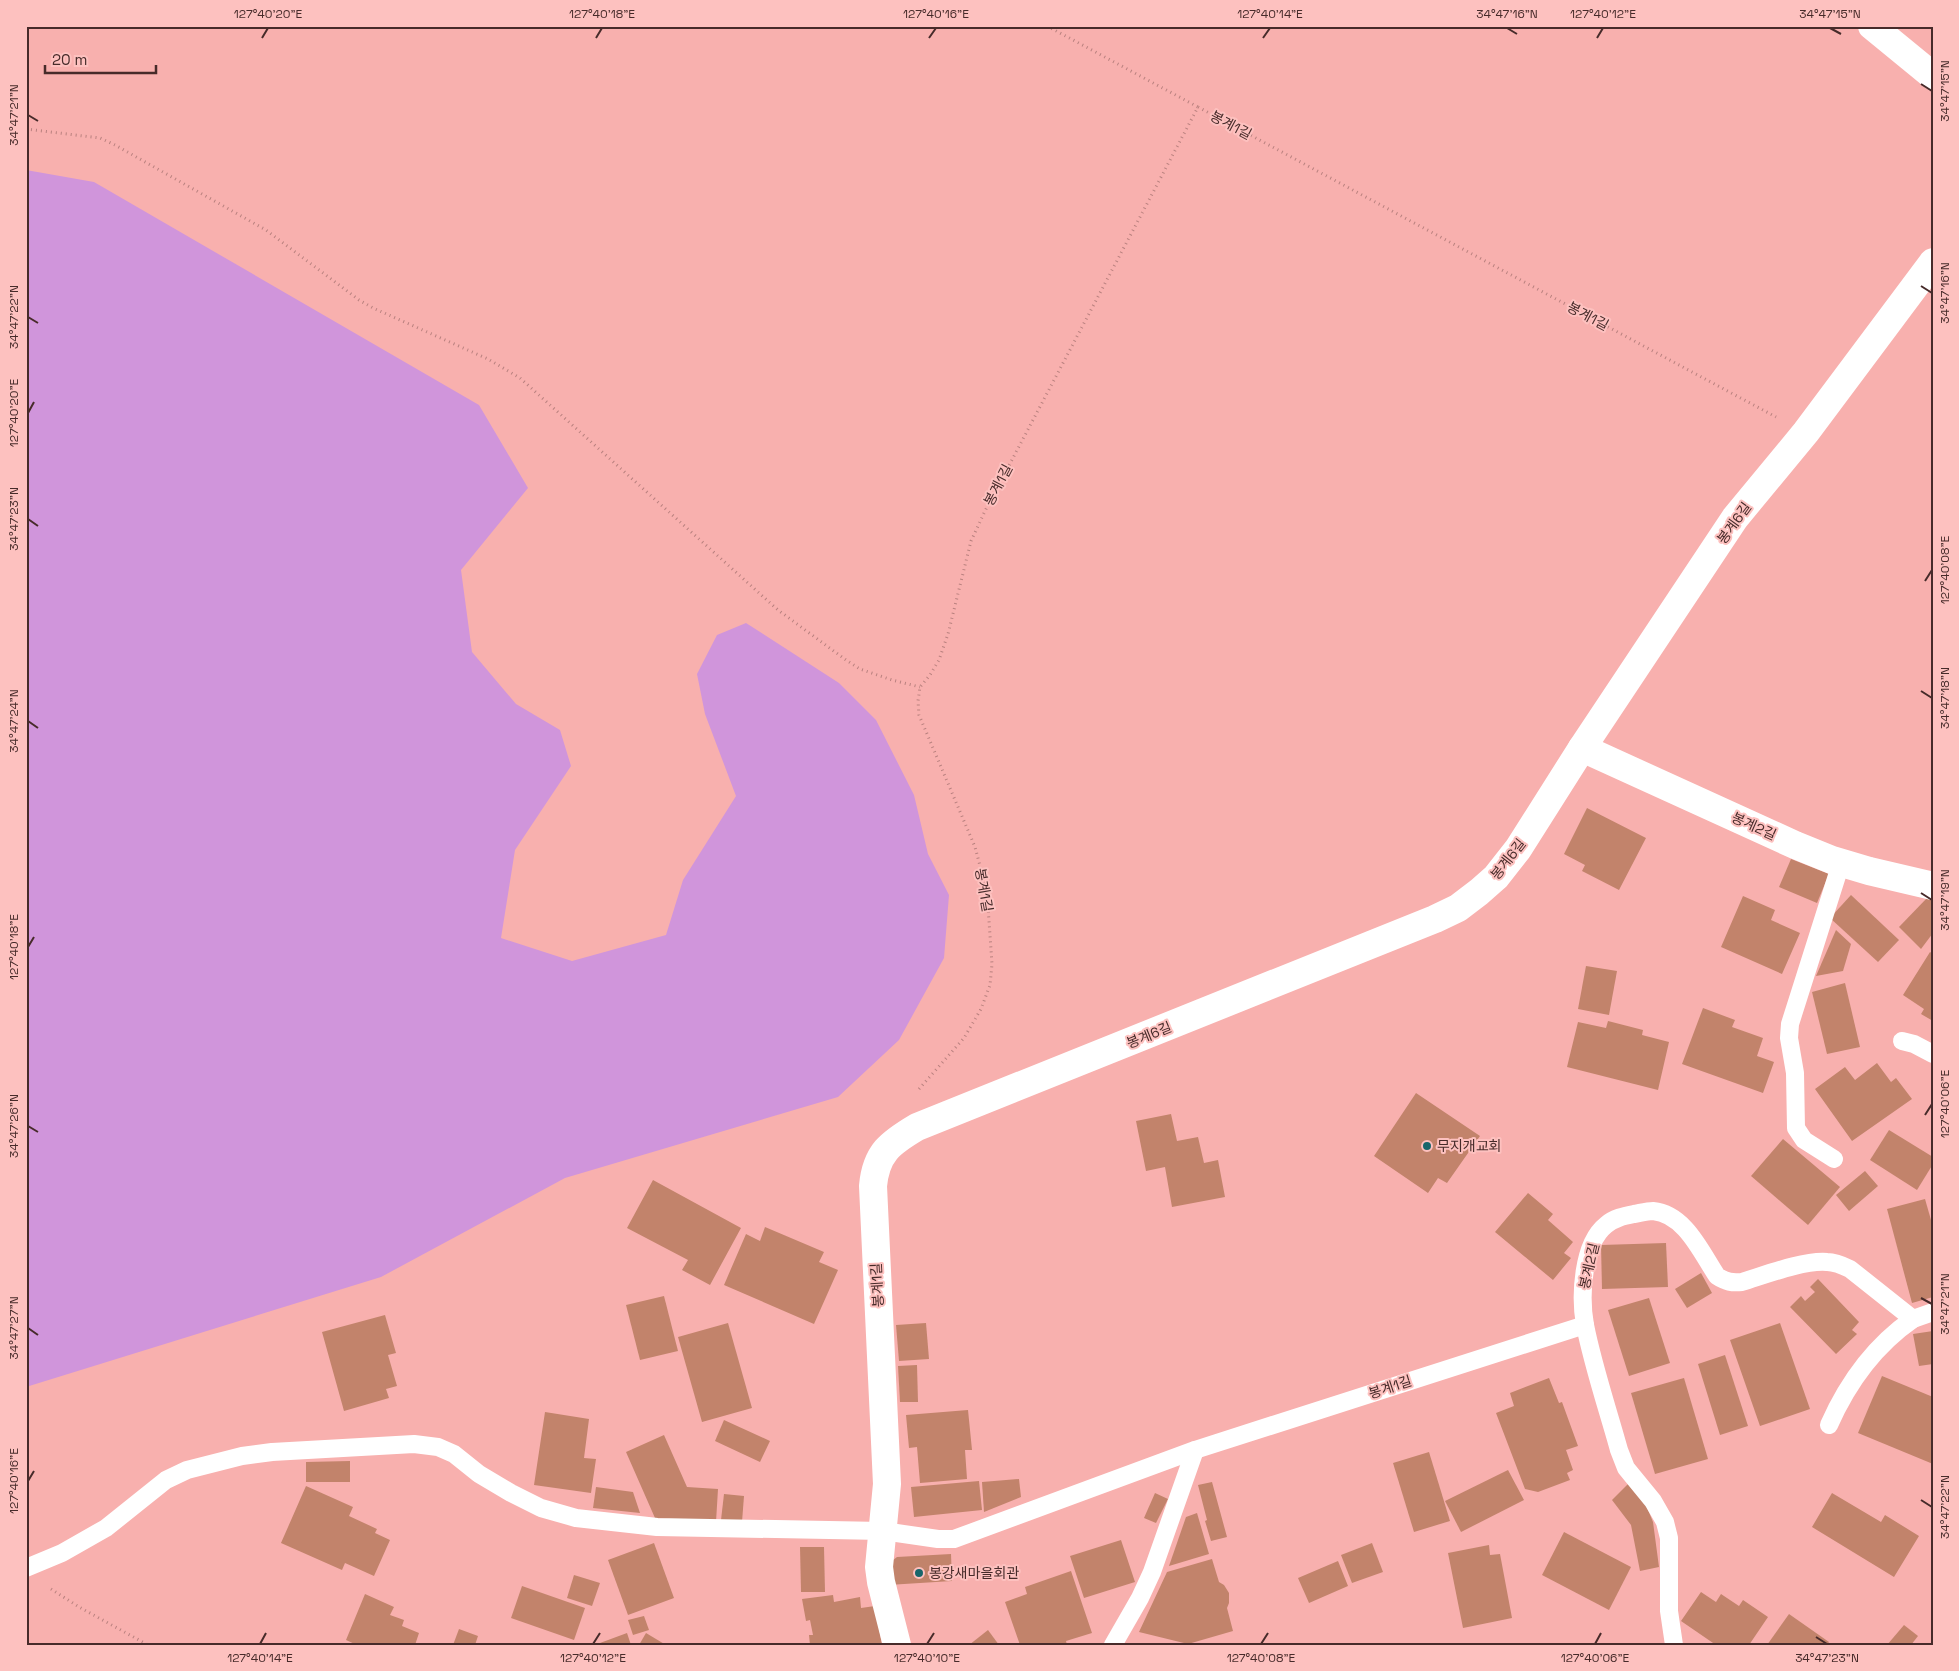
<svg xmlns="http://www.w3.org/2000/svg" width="1959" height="1671" viewBox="0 0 1959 1671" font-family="'Space Grotesk','Noto Sans KR',sans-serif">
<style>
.green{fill:#d095db}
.building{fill:#c2836b}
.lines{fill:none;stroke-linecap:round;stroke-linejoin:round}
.path{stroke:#b9817f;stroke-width:3;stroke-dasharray:1 4;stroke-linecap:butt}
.lane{stroke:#fff;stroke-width:18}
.street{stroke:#fff;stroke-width:28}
.secondary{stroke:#fff;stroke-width:28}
.ticks{fill:none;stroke:#472b2a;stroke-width:2}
.poi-dot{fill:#18666b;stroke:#fdc1bf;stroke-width:2}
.labels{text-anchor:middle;stroke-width:4;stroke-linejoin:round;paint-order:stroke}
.street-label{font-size:14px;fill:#472b2a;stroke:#fdc1bf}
.poi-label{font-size:14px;fill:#472b2a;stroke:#fdc1bf;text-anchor:start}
.neatline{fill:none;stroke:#472b2a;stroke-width:2}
.ticks-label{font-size:12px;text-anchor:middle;fill:#472b2a}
</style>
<rect width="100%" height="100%" fill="#f8b0ae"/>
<polygon class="green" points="26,170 94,182 479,405 528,488 461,570 472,652 516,704 560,730 571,766 515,850 501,938 572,961 666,935 683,880 736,796 705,714 697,674 717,635 746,623 839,683 876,720 914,795 928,854 949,895 944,958 899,1040 838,1097 565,1178 381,1277 26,1387"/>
<g class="building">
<polygon points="1587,808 1646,838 1619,890 1582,871 1585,865 1564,854"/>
<polygon points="1791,859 1829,874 1817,903 1779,887"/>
<polygon points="1851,895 1899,940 1878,962 1830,918"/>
<polygon points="1743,896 1775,910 1771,920 1800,933 1782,974 1721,947"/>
<polygon points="1927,898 1933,900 1933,933 1921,949 1899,927"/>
<polygon points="1836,930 1851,944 1843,971 1816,976"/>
<polygon points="1930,952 1933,954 1933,1021 1921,1014 1924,1009 1903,995"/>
<polygon points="1586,966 1617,971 1609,1015 1578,1009"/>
<polygon points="1845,983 1860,1047 1827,1054 1812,992"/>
<polygon points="1703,1008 1735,1020 1732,1027 1763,1038 1757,1056 1774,1062 1763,1093 1682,1064"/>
<polygon points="1608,1021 1643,1030 1642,1035 1669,1042 1658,1090 1567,1067 1578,1022 1606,1028"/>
<polygon points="1877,1063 1891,1082 1896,1078 1912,1099 1852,1141 1815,1089 1845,1067 1855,1080"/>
<polygon points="1416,1093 1480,1136 1447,1183 1438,1178 1428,1193 1374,1156"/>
<polygon points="1171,1114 1177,1141 1198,1137 1204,1163 1218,1160 1225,1197 1172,1207 1165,1167 1146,1171 1136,1121"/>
<polygon points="1889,1130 1933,1157 1933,1164 1917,1190 1870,1160"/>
<polygon points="1783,1139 1840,1187 1808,1225 1751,1176"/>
<polygon points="1865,1171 1878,1186 1849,1211 1836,1195"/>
<polygon points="653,1180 741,1228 710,1285 682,1270 688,1260 627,1228"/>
<polygon points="1528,1193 1553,1214 1548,1220 1573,1242 1564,1253 1571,1258 1553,1280 1495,1232"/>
<polygon points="1925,1199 1933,1227 1933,1297 1912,1303 1887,1209"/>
<polygon points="765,1227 824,1252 819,1262 838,1270 814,1324 724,1285 746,1234 760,1241"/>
<polygon points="1666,1243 1668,1287 1602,1289 1601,1245"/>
<polygon points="1701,1273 1712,1293 1687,1308 1675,1289"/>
<polygon points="1818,1279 1859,1322 1852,1330 1857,1334 1836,1354 1790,1307 1801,1296 1805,1301 1815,1292 1810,1287"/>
<polygon points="664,1296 678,1351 640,1360 626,1305"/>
<polygon points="1649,1298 1670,1363 1629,1376 1608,1310"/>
<polygon points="385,1315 396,1353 388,1355 397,1386 386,1389 389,1398 344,1411 322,1332"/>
<polygon points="728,1323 752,1408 702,1422 678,1337"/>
<polygon points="926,1323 929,1359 899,1361 896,1325"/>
<polygon points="1780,1323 1810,1409 1760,1426 1730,1340"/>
<polygon points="1933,1331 1933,1364 1919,1366 1913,1334"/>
<polygon points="1725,1355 1748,1426 1720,1435 1698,1364"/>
<polygon points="917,1365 918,1402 900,1402 898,1366"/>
<polygon points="1882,1376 1933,1397 1933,1464 1858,1433"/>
<polygon points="1549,1378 1559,1403 1562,1402 1578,1446 1566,1450 1573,1470 1567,1473 1570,1480 1538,1492 1525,1489 1496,1413 1514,1406 1510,1393"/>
<polygon points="1684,1378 1708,1459 1655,1474 1631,1393"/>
<polygon points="968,1410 972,1450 965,1450 967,1479 920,1483 917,1447 909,1448 906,1415"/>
<polygon points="545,1412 589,1419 584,1458 596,1459 591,1493 534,1485"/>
<polygon points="724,1420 770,1441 760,1462 715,1441"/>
<polygon points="664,1435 687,1487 718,1489 716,1522 655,1518 626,1452"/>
<polygon points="1429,1452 1450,1521 1414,1532 1393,1463"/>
<polygon points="350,1461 350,1482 306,1482 306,1462"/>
<polygon points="1508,1470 1524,1500 1461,1532 1445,1501"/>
<polygon points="1019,1479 1021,1497 984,1512 982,1482"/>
<polygon points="979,1481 982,1510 914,1517 911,1487"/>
<polygon points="1212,1482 1227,1537 1211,1541 1205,1521 1207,1520 1198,1485"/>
<polygon points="1628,1484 1646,1505 1653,1522 1659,1567 1640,1571 1631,1525 1612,1500"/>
<polygon points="306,1486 353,1507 349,1516 377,1529 375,1533 390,1540 374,1576 345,1563 342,1570 281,1543"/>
<polygon points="596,1487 633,1492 640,1513 593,1508"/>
<polygon points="1155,1493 1168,1499 1156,1523 1144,1518"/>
<polygon points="1832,1493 1881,1522 1885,1515 1919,1536 1894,1577 1812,1527"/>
<polygon points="724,1494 744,1496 742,1522 721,1520"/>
<polygon points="1197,1513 1209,1554 1169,1566 1186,1517"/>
<polygon points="1564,1532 1631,1567 1609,1610 1542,1575"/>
<polygon points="1121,1540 1135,1582 1084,1598 1070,1556"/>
<polygon points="654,1543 674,1598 628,1615 608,1560"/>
<polygon points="1372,1543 1383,1572 1352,1583 1341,1555"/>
<polygon points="1489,1545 1490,1555 1500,1554 1512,1618 1463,1628 1448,1553"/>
<polygon points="800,1547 824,1547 825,1592 801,1592"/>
<polygon points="951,1554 952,1581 888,1585 887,1565 897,1557"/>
<polygon points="1212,1559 1219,1582 1224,1585 1229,1593 1229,1603 1227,1608 1233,1631 1188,1644 1139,1632 1167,1572"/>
<polygon points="1338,1561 1348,1586 1309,1603 1298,1578"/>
<polygon points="1071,1571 1092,1633 1066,1641 1067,1645 1020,1645 1005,1602 1027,1594 1025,1587"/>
<polygon points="574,1575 600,1583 592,1606 567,1598"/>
<polygon points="522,1586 585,1608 574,1640 511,1618"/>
<polygon points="1701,1592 1716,1602 1721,1594 1739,1606 1743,1600 1768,1617 1749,1645 1716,1645 1681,1621"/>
<polygon points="365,1594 394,1607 390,1615 404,1620 402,1626 419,1633 415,1645 357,1645 346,1640"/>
<polygon points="833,1595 834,1602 860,1597 861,1608 875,1606 882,1645 810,1645 809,1635 813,1635 810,1620 806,1621 802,1599"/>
<polygon points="1789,1614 1829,1642 1827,1645 1767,1645"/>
<polygon points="644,1616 649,1630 633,1635 628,1620"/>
<polygon points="1904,1625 1918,1636 1911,1645 1887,1645"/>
<polygon points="459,1629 478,1636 475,1645 453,1645"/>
<polygon points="988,1630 999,1645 969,1645"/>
<polygon points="627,1633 631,1645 601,1645 600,1643"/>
<polygon points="646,1633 666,1645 639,1645"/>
</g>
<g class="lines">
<g class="path">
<polyline points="1047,26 1198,107"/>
<polyline points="26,129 100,138 115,145 266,230 359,300 373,308 488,359 520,378 778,610 846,660 860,669 892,680 920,687"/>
<polyline points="919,1089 964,1038 981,1009 990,985 992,964 987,892 975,847 919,715 918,701 920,687 930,675 939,660 948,634 971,541 985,511 1198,107 1776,417"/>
<polyline points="51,1589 79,1607 148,1645"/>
</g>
<g class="lane">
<polyline points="1902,1041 1914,1044 1933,1054"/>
<polyline points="1834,1159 1804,1140 1796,1128 1795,1073 1789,1038 1790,1024 1841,863"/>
<path d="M1829 1425C1848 1382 1874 1346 1913 1319"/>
<polyline points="26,1568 62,1553 106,1528 166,1480 187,1470 242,1456 272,1452 414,1444 438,1447 454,1454 479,1474 511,1493 541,1508 576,1518 657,1527 883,1531 938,1539 954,1539 1195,1450 1585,1325"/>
<polyline points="1113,1645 1140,1598 1152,1572 1195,1450"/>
<path d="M1674 1645 1669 1611V1538L1665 1522 1653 1501 1626 1468 1619 1450C1608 1410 1593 1366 1585 1325 1580 1297 1582 1244 1606 1225 1614 1218 1624 1216 1634 1214 1640 1213 1647 1211 1653 1211 1685 1214 1701 1252 1717 1276 1726 1282 1732 1283 1742 1282 1765 1275 1804 1260 1827 1262 1835 1262 1842 1265 1850 1269L1913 1319 1933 1312"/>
</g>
<g class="street">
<polyline points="1582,748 1795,845 1832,860 1869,871 1933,886"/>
<path d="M897 1645 881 1582 879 1567 887 1484 873 1186C876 1153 890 1143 917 1127L1435 919 1458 908 1479 892 1496 877 1518 849 1582 748 1735 518 1806 432 1933 262"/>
</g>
<polyline class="secondary" points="1872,26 1933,76"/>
</g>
<path class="ticks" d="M1507 28 1517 34M1830 28 1841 34M262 38 268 28M596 38 602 28M929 38 936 28M1263 38 1270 28M1597 38 1603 28M1921 84 1932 91M28 115 38 121M1921 286 1932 293M28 317 38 323M28 413 34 402M28 519 38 526M1925 581 1932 570M1921 691 1932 698M28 721 38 728M1921 893 1932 900M28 947 34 937M1925 1115 1932 1104M28 1126 38 1132M1921 1298 1932 1304M28 1328 38 1335M28 1481 34 1471M1921 1500 1932 1507M1816 1637 1827 1644M260 1644 266 1633M593 1644 600 1633M927 1644 934 1633M1261 1644 1268 1633M1595 1644 1601 1633"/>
<g class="poi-dot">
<circle cx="1427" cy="1146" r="5"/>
<circle cx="919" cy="1573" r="5"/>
</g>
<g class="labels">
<g class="street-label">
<text transform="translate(1231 125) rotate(28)" y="5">봉계1길</text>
<text transform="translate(1588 316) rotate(28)" y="5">봉계1길</text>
<text transform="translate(998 485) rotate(-62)" y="5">봉계1길</text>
<text transform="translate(1734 523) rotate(-54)" y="5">봉계6길</text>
<text transform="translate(1754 826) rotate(24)" y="5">봉계2길</text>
<text transform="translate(1508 859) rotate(-52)" y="5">봉계6길</text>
<text transform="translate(984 890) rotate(80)" y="5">봉계1길</text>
<text transform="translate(1149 1035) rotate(-22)" y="5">봉계6길</text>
<text transform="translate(1589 1266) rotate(-77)" y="5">봉계2길</text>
<text transform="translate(877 1285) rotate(-93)" y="5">봉계1길</text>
<text transform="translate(1390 1387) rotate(-18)" y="5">봉계1길</text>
</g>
<g class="poi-label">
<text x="1437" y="1151">무지개교회</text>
<text x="929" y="1578">봉강새마을회관</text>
</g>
</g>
<rect width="1959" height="1671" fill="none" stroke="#fdc1bf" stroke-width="55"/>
<path d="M45 65v8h111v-8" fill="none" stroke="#472b2a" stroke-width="2.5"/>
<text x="52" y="65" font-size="15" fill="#472b2a" stroke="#fdc1bf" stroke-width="4" paint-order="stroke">20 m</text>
<rect x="28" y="28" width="1904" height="1616" class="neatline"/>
<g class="ticks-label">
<text x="268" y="18">127°40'20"E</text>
<text x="602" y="18">127°40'18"E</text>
<text x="936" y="18">127°40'16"E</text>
<text x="1270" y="18">127°40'14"E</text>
<text x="1507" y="18">34°47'16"N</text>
<text x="1603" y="18">127°40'12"E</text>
<text x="1830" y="18">34°47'15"N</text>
<text transform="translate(1945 91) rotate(-90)" y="4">34°47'15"N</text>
<text transform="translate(14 115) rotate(-90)" y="4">34°47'21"N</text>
<text transform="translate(1945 293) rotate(-90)" y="4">34°47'16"N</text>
<text transform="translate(14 317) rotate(-90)" y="4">34°47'22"N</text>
<text transform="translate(14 413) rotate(-90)" y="4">127°40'20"E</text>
<text transform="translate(14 519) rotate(-90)" y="4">34°47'23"N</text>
<text transform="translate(1945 570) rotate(-90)" y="4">127°40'08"E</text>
<text transform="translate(1945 698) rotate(-90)" y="4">34°47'18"N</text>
<text transform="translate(14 721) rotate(-90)" y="4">34°47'24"N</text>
<text transform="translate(1945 900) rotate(-90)" y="4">34°47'19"N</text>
<text transform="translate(14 947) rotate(-90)" y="4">127°40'18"E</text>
<text transform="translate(1945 1104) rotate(-90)" y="4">127°40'06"E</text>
<text transform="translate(14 1126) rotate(-90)" y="4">34°47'26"N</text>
<text transform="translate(1945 1304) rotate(-90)" y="4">34°47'21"N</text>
<text transform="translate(14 1328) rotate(-90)" y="4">34°47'27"N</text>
<text transform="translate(14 1481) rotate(-90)" y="4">127°40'16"E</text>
<text transform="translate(1945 1507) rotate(-90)" y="4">34°47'22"N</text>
<text x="260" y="1662">127°40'14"E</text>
<text x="593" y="1662">127°40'12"E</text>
<text x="927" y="1662">127°40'10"E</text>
<text x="1261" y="1662">127°40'08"E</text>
<text x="1595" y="1662">127°40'06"E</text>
<text x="1827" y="1662">34°47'23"N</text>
</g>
</svg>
